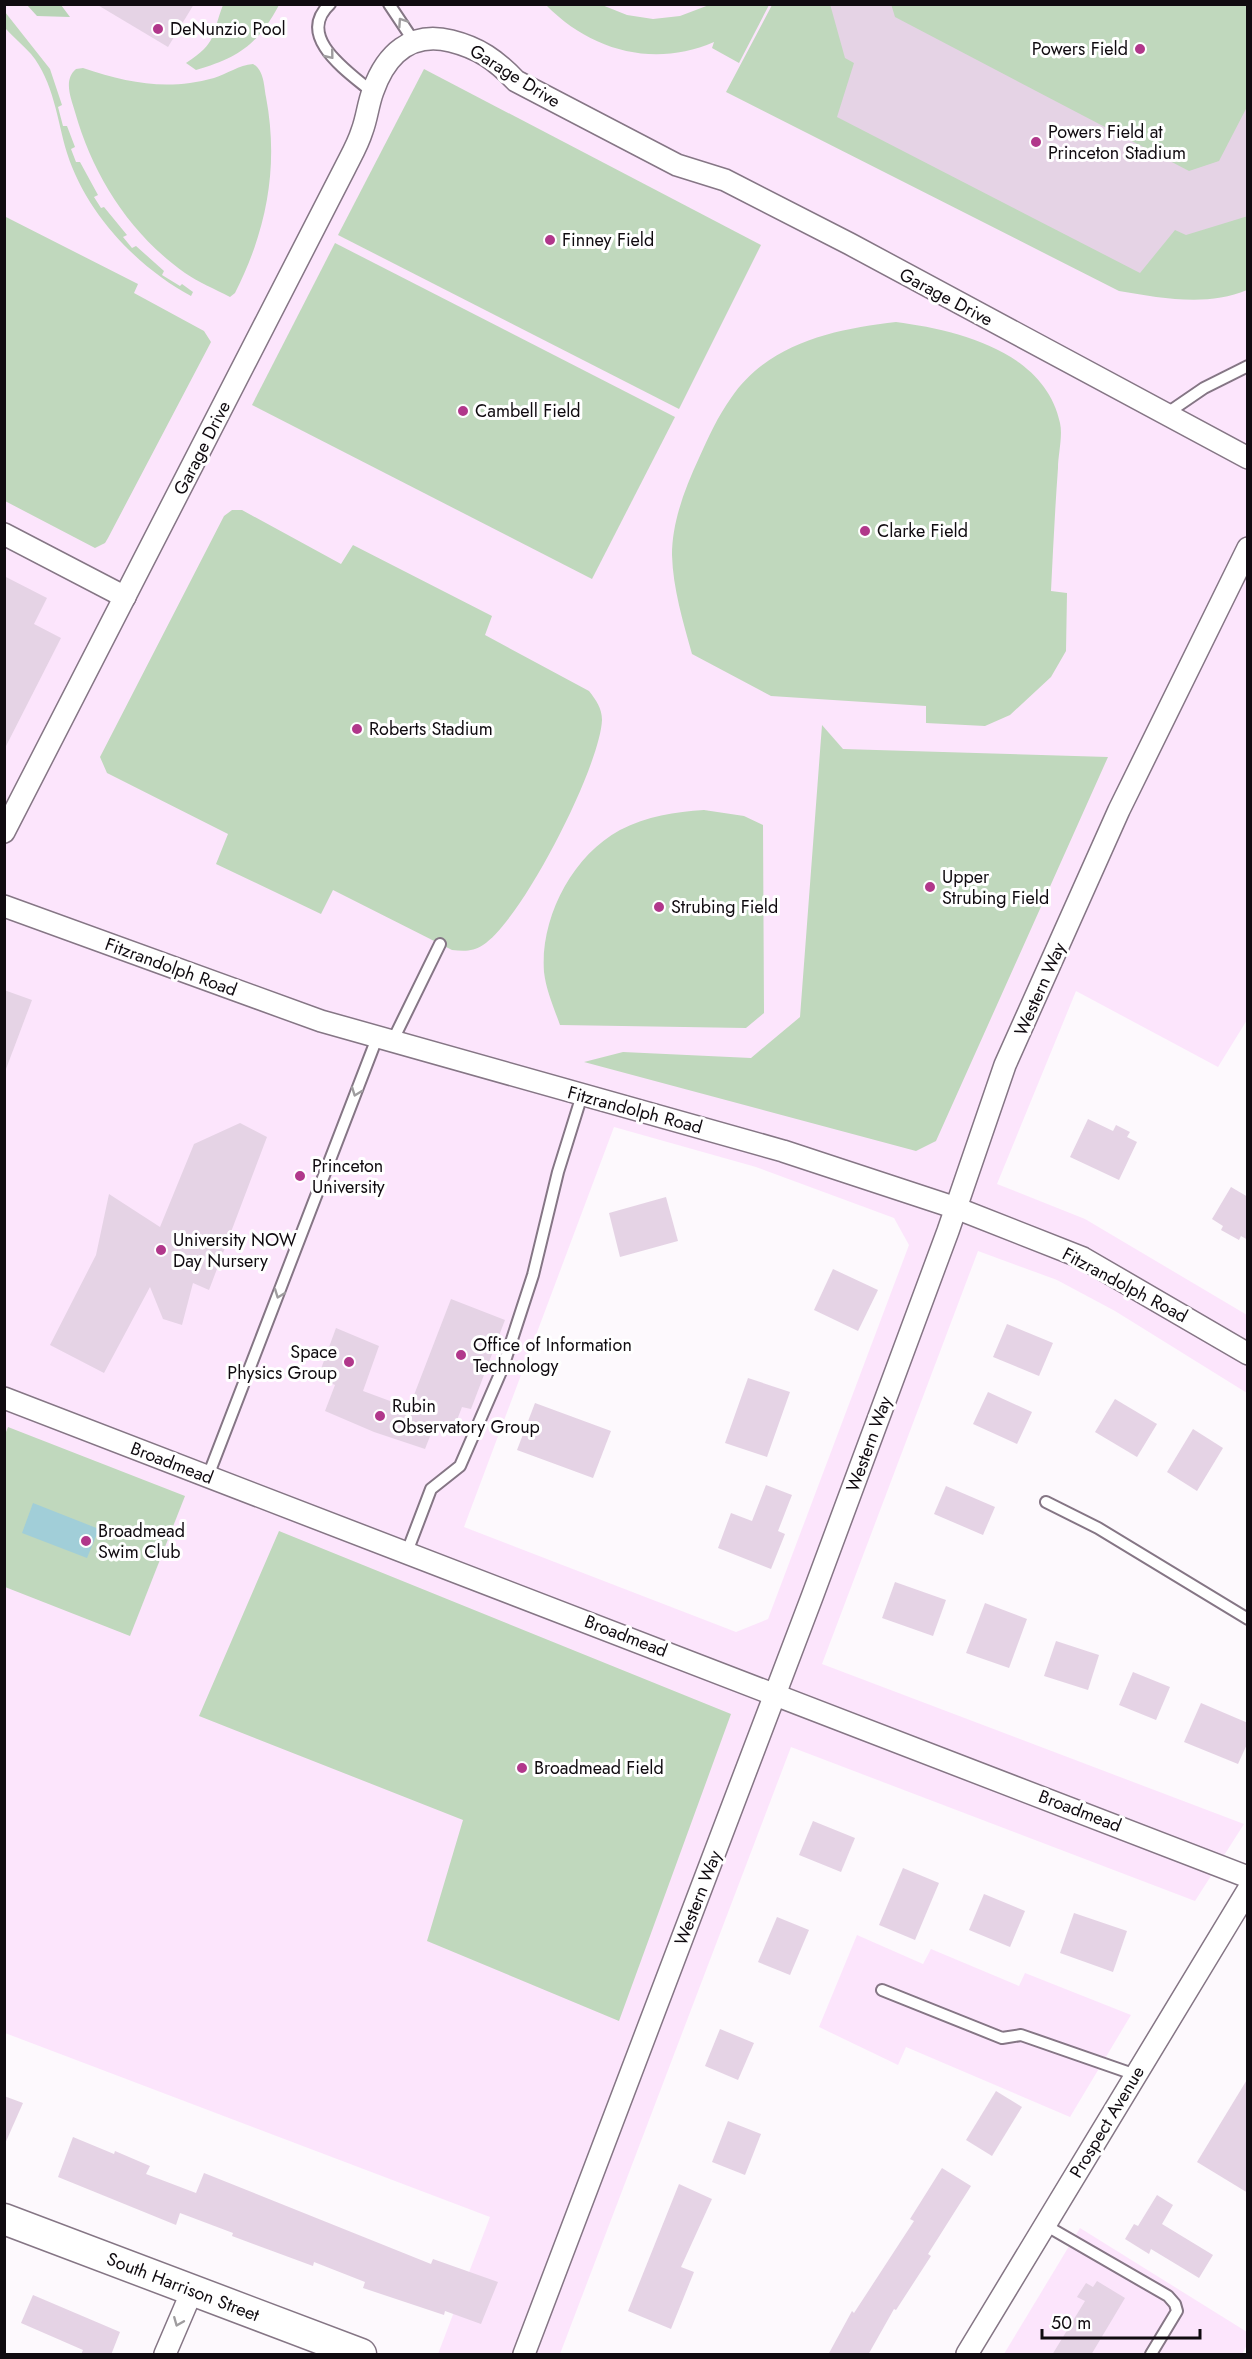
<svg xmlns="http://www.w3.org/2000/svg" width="1252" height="2359" viewBox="0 0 1252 2359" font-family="Jost,sans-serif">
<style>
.built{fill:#fce5fc;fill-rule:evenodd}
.green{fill:#c0d8bd}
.forest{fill:#b9d4b7}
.water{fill:#a1ced8}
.building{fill:#e5d3e5}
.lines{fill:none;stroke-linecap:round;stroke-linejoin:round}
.lane-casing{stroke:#857685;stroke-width:14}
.street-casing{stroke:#857685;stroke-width:24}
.secondary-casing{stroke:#857685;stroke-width:33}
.lane{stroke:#fff;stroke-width:10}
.street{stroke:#fff;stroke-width:21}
.secondary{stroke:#fff;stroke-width:30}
.oneway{stroke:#9f9d9f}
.poi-dot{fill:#b1378b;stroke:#fff;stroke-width:2}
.labels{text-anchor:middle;stroke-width:6;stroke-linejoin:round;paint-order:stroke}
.poi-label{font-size:18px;fill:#100b10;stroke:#fff;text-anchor:start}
.street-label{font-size:18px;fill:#100b10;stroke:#fff}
</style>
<rect width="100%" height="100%" fill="#fdf9fd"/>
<g class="built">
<path d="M4 5H1247V1020L1218 1067 1076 991 997 1184 1085 1219 1247 1315V1393L1115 1311 1057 1280 978 1251 822 1664 1244 1824 1195 1901 791 1747 560 2354H438L490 2217 5 2033ZM614 1127 756 1167 894 1218 909 1245 768 1619 736 1632 464 1527Z"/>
<polygon points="857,1935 923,1964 931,1949 1019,1986 1025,1973 1131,2015 1070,2117 906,2047 898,2065 819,2027"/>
<polygon points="1080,2228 1247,2332 1247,2345 1242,2354 1004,2354"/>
</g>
<g class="green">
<path d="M223 5H279C258 44 239 58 196 70L186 63C218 42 211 36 223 5Z"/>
<path d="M546 5H602L627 15 653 19 680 16 709 5H769L739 63 712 48 714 42C654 68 591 51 546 5Z"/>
<path d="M772 5H1247V290C1207 307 1161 298 1119 291L726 92Z"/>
<path d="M5 12 50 69 62 105 58 107 63 126H67L75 147 71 149 76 162H80L98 195 94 197 101 208 104 207 127 235 123 237 132 248 136 246 164 271 162 275 180 286 182 284 193 292 191 296C137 267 86 213 67 153 57 120 54 82 31 54 23 45 13 37 5 28Z"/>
<path d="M253 64C264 70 264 86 266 97 279 166 267 230 235 293L230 297C215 289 198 282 185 273 130 234 93 176 75 112 71 98 63 80 76 69L83 68C128 83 167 91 214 78 227 74 239 65 253 64Z"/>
<polygon points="424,69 761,245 679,409 338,235"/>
<polygon points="4,216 138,284 134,293 204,331 211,342 108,538 105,543 95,548 5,501"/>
<polygon points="335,243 675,417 592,579 252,405"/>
<path d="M896 322C957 330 1045 351 1060 423 1063 436 1058 455 1058 468 1055 509 1053 550 1051 591L1067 593 1066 651 1051 677 1010 715 985 726 926 723V706L771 696 692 654C683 621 673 589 672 555 672 522 685 488 699 458 708 438 718 416 731 398 768 343 835 329 896 322Z"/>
<path d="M232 510H242L341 564 353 545 492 616 485 635 589 691C596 700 602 708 602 720 600 767 522 920 483 945 473 952 463 951 452 950L333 890 321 914 216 864 228 834 107 773 100 757 224 516Z"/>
<polygon points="822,725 843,749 1108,757 936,1141 916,1151 584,1062 623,1052 751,1058 800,1017"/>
<path d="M704 810 744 816 763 825 764 1013 746 1028 560 1025C554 1008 546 990 544 972 540 918 572 856 620 830 647 816 675 812 704 810Z"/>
<polygon points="8,1427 185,1496 130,1636 5,1587 4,1437"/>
<polygon points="279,1531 731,1714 619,2021 427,1941 463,1820 199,1716"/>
</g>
<polygon class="forest" points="27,5 61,5 70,17 37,16"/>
<polygon class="water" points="33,1503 99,1529 87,1558 22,1533"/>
<g class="building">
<polygon points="96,4 194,4 168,47"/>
<polygon points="830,4 891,4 895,17 1189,171 1219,161 1248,105 1248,216 1186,235 1175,230 1140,273 837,117 854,63 845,58"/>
<polygon points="4,576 47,598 34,624 61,638 4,750"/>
<polygon points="4,990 32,1000 6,1069 4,1069"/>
<polygon points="1088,1119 1113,1131 1116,1125 1130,1132 1127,1137 1137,1142 1119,1180 1070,1157"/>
<polygon points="240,1123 267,1137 209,1290 193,1283 182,1325 163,1319 150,1287 104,1373 50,1345 96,1255 109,1194 160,1227 194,1144"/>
<polygon points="1231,1187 1248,1197 1248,1240 1241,1236 1239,1240 1221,1230 1223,1226 1212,1219"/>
<polygon points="666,1197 678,1241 620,1257 609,1213"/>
<polygon points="833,1269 878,1290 858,1331 814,1310"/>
<polygon points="451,1299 505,1320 471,1409 462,1407 454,1428 436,1421 425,1449 374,1432 325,1411 335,1385 318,1377 336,1328 379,1346 363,1391 409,1408"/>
<polygon points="1007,1324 1053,1343 1039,1376 993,1357"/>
<polygon points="748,1378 790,1392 767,1457 725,1443"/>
<polygon points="988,1392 1032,1412 1017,1444 973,1424"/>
<polygon points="1115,1399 1157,1424 1137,1457 1095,1432"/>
<polygon points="535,1403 611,1431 593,1478 517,1450"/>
<polygon points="1193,1429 1223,1448 1197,1491 1167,1472"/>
<polygon points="766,1485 792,1495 778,1531 785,1534 771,1569 718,1548 731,1513 752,1521"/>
<polygon points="946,1486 995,1507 983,1535 934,1514"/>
<polygon points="895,1582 946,1600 933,1636 882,1618"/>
<polygon points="985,1603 1027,1619 1009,1668 966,1653"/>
<polygon points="1056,1641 1099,1655 1088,1690 1044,1676"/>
<polygon points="1133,1672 1170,1687 1156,1720 1119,1705"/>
<polygon points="1201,1703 1248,1723 1248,1742 1238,1764 1184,1742"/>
<polygon points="813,1821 855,1838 841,1872 799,1855"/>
<polygon points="903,1868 939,1883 915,1940 879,1925"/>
<polygon points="984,1894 1025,1911 1010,1947 969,1930"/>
<polygon points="1074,1913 1127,1931 1113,1972 1060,1953"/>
<polygon points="777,1917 809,1930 790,1975 758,1962"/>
<polygon points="720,2029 754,2043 738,2080 705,2066"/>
<polygon points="1248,2078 1248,2193 1197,2162"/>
<polygon points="996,2091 1022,2107 992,2156 966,2140"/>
<polygon points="4,2096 23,2103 4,2146"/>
<polygon points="728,2121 761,2134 745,2175 712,2162"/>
<polygon points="73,2137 114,2154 115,2151 150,2166 146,2174 196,2193 204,2173 431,2264 433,2259 498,2282 481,2324 445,2311 444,2315 363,2288 365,2282 314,2262 313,2266 232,2236 233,2233 180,2213 176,2225 58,2177"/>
<polygon points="942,2168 971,2186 928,2254 931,2256 896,2310 894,2309 868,2355 828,2355 852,2311 854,2313 914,2221 910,2219"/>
<polygon points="679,2184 712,2199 681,2267 694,2272 671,2329 628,2311"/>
<polygon points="1157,2195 1173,2205 1162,2224 1213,2255 1199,2278 1151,2249 1149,2254 1125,2239 1134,2224 1138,2226"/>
<polygon points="1097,2281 1125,2298 1091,2355 1052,2355 1085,2301 1077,2297 1086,2283 1093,2287"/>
<polygon points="33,2295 120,2332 111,2355 81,2355 83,2350 21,2323"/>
</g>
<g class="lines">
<g class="lane-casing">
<g id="lane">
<path d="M330 4C294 37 350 73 372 92"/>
<polyline points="389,4 413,40"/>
<polyline points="1166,414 1204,388 1248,366"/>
<polyline points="392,1042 440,944"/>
<polyline points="208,1476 377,1038"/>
<polyline points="1046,1502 1098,1528 1248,1619"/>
<polyline points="407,1552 431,1489 460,1466 503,1367 533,1275 558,1172 582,1095"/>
<polyline points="882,1990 1002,2038 1021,2035 1136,2075"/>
<polyline points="1045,2225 1168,2296 1175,2304 1177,2311 1151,2354"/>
</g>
</g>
<g class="street-casing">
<g id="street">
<polyline points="4,534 125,597"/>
<path d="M4 832 345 168C351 156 358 144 362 131 367 118 368 104 373 91 386 54 411 31 451 41 479 48 496 60 516 81L677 165 725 180 850 244 1248 458"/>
<polyline points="4,906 321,1021 783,1151 956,1208 1083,1258 1248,1354"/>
<polyline points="4,1398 1248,1877"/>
<polyline points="165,2354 192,2291"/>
<polyline points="524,2354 812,1597 948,1231 1005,1065 1119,810 1248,548"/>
<polyline points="967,2354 1248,1890"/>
</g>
</g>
<g class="secondary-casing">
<polyline id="secondary" points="4,2219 361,2354"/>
</g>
<use href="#lane" class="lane"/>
<use href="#street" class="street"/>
<use href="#secondary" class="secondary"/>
</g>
<defs><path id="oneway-chevron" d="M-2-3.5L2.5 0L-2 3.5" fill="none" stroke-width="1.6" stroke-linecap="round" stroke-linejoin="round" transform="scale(1.5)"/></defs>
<g class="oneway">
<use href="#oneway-chevron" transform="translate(402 22) rotate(-124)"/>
<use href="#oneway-chevron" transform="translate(330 55) rotate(51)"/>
<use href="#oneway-chevron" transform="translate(356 1092) rotate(111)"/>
<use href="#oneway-chevron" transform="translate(279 1294) rotate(111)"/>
<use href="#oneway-chevron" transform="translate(178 2322) rotate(112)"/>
</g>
<g class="poi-dot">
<circle cx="158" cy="29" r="6"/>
<circle cx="1140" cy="49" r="6"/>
<circle cx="1036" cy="142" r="6"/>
<circle cx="550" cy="240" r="6"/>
<circle cx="463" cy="411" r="6"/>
<circle cx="865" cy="531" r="6"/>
<circle cx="357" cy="729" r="6"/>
<circle cx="930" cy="887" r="6"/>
<circle cx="659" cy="907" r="6"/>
<circle cx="300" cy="1176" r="6"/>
<circle cx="161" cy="1250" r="6"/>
<circle cx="461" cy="1355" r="6"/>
<circle cx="349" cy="1362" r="6"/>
<circle cx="380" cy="1416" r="6"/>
<circle cx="86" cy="1541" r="6"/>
<circle cx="522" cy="1768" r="6"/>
</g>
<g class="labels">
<g class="poi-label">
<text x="170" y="35">DeNunzio Pool</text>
<text x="1128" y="55" text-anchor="end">Powers Field</text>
<text x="1048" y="138">Powers Field at<tspan x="1048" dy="21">Princeton Stadium</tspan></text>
<text x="562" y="246">Finney Field</text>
<text x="475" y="417">Cambell Field</text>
<text x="877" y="537">Clarke Field</text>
<text x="369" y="735">Roberts Stadium</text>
<text x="942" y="883">Upper<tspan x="942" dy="21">Strubing Field</tspan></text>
<text x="671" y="913">Strubing Field</text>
<text x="312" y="1172">Princeton<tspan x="312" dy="21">University</tspan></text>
<text x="173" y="1246">University NOW<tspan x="173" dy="21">Day Nursery</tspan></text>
<text x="473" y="1351">Office of Information<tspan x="473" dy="21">Technology</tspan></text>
<text x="337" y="1358" text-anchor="end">Space<tspan x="337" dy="21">Physics Group</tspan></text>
<text x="392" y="1412">Rubin<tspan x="392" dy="21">Observatory Group</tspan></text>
<text x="98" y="1537">Broadmead<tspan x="98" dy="21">Swim Club</tspan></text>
<text x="534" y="1774">Broadmead Field</text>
</g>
<g class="street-label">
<text transform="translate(515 76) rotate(32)" y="6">Garage Drive</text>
<text transform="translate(946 297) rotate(28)" y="6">Garage Drive</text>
<text transform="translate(202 448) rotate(-63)" y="6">Garage Drive</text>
<text transform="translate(171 967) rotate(20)" y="6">Fitzrandolph Road</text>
<text transform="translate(1040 989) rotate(-66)" y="6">Western Way</text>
<text transform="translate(635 1110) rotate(15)" y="6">Fitzrandolph Road</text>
<text transform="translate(1125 1285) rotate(28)" y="6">Fitzrandolph Road</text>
<text transform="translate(869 1444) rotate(-70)" y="6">Western Way</text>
<text transform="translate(172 1463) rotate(21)" y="6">Broadmead</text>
<text transform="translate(626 1636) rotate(21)" y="6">Broadmead</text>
<text transform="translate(1080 1811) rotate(21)" y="6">Broadmead</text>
<text transform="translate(698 1898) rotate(-69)" y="6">Western Way</text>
<text transform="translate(1107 2122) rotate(-59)" y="6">Prospect Avenue</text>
<text transform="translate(183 2287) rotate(21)" y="6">South Harrison Street</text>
</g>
</g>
<rect width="1252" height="2359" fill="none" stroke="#100b10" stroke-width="12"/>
<path d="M1042 2329v9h158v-9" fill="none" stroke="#100b10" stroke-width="3"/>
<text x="1051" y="2329" font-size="18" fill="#100b10" stroke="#ffffff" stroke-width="4.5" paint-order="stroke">50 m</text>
</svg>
